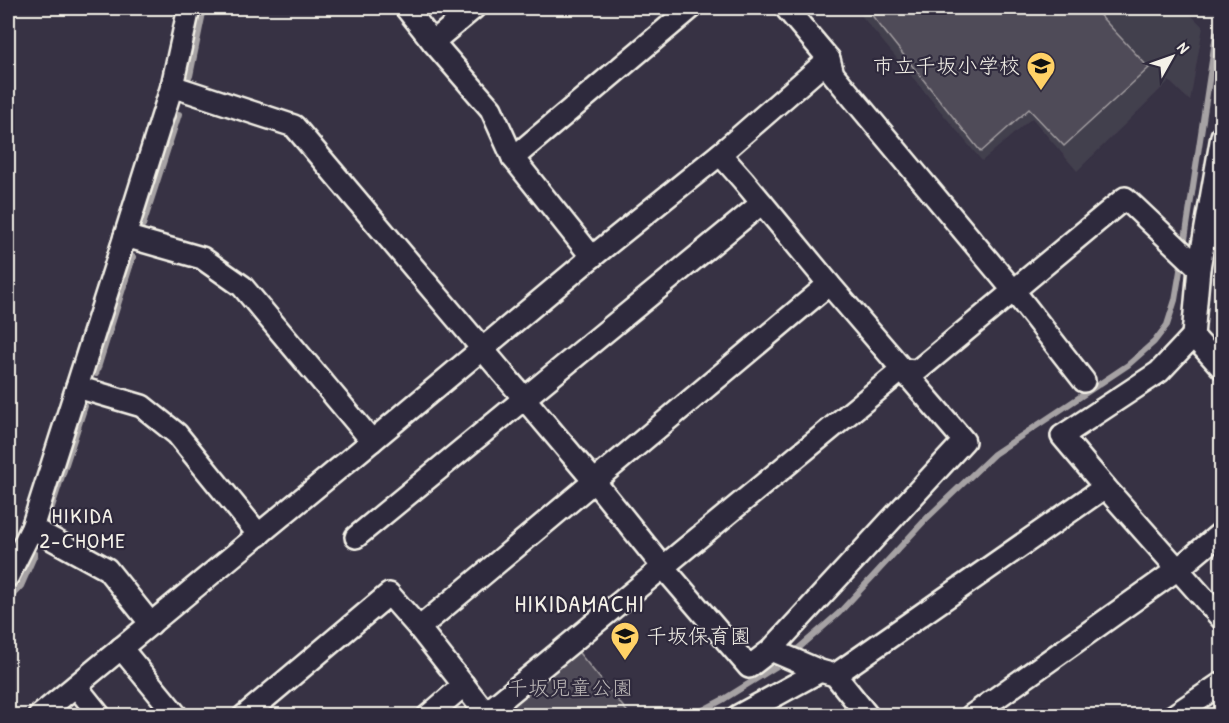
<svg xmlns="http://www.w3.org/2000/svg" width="1229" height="723" viewBox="0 0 1229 723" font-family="'Patrick Hand','Klee One',sans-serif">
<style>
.built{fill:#433f4e}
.green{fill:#504b59;stroke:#a29ea0;stroke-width:1.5}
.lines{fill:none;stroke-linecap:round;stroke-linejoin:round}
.stream{stroke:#a6a2a4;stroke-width:6}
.minor-casing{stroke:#f4f1e8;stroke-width:26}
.minor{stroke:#2f2a3d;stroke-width:21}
.labels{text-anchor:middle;stroke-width:4.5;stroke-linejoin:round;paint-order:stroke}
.poi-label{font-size:21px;fill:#f4f1e8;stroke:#2f2a3d;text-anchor:end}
.park-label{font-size:21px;fill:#bbb7b6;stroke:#2f2a3d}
.neighbourhood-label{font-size:22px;letter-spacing:1.5px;fill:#f4f1e8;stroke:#2f2a3d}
.quarter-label{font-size:24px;letter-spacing:1.5px;fill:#f4f1e8;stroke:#2f2a3d}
</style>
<rect width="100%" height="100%" fill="#373244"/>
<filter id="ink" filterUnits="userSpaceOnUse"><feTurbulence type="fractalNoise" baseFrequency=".0167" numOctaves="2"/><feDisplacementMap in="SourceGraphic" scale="12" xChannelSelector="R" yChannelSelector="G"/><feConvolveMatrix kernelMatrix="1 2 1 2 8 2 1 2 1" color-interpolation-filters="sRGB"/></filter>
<g filter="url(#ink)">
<polygon class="built" points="855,8 1184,8 1203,27 1190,101 1169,81 1077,171 1032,118 982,161"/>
<g class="green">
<polygon points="866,8 1093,8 1149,68 1064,146 1029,109 981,152"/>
<polygon points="575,648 630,715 499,716"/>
</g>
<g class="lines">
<g class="stream">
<polyline points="190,76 204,8"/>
<polyline points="143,225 179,114"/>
<polyline points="1184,246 1216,34"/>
<polyline points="96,374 133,257"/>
<polyline points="47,522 85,406"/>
<polyline points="8,600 21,586 35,554"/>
<polyline points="792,654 839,613 927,518 994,454 1128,365 1154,342 1167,325 1175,300 1182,259"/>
<polyline points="692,716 724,699 785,661"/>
</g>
<g class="minor-casing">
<g id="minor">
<polyline points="406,8 433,42 491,109 513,158 592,257"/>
<polyline points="786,8 829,59 833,74 1013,290 1084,381"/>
<polyline points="433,42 474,8"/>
<polyline points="172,86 294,126 594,481 663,567 749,667 771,650 820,671 835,675 868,716"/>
<polyline points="1222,136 1199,268 1193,336 1222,368"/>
<polyline points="720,154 743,180 829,284 964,441 771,650"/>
<polyline points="513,158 691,8"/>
<polyline points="125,236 202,258 242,286 372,441"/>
<polyline points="77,387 142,406 177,434 259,535"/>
<polyline points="1105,487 1062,436 1159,372 1193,336"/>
<polyline points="32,528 107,569 151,624"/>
<polyline points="356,537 762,203"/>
<polyline points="8,576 32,528 125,236 172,86 189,8"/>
<path d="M419 628C556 514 692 399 829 284"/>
<polyline points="121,648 177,716"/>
<polyline points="835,675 1105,487 1222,619"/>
<polyline points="76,686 100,716"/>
<polyline points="486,713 902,370 917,371 1125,198 1199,268"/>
<polyline points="39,716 372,441 592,257 720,154 829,59"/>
<polyline points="244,716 389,594 419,628 488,716"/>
<polyline points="428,716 464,685"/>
<polyline points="738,716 820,671"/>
<polyline points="971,716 1178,569 1222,532"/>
<polyline points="1173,716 1222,683"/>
</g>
</g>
<use href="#minor" class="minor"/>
</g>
</g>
<defs>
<g id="school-pin" transform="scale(1.5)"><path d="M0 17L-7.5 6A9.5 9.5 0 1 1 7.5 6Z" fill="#ffd166" stroke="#2f2a3d"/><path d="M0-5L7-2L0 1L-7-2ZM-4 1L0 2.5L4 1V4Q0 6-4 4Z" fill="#111"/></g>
</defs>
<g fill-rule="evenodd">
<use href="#school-pin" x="1041" y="66"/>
<use href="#school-pin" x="625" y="636"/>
</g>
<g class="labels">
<g class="poi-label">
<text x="1020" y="73">市立千坂小学校</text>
<text x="646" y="643" text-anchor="start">千坂保育園</text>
</g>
<g class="park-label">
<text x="570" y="695">千坂児童公園</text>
</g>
<g class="neighbourhood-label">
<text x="83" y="523">HIKIDA<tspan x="83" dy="25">2-CHOME</tspan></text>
</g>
<g class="quarter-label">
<text x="580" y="612">HIKIDAMACHI</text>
</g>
</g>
<rect width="1229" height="723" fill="none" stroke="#2f2a3d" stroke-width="30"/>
<rect x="15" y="15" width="1199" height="693" fill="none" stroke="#f4f1e8" stroke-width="2" filter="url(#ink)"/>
<g transform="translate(1172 57) rotate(50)" stroke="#2f2a3d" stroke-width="4.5" paint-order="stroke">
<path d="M0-4.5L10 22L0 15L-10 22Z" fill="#f4f1e8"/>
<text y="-9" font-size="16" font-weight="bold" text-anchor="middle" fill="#f4f1e8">N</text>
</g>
</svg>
